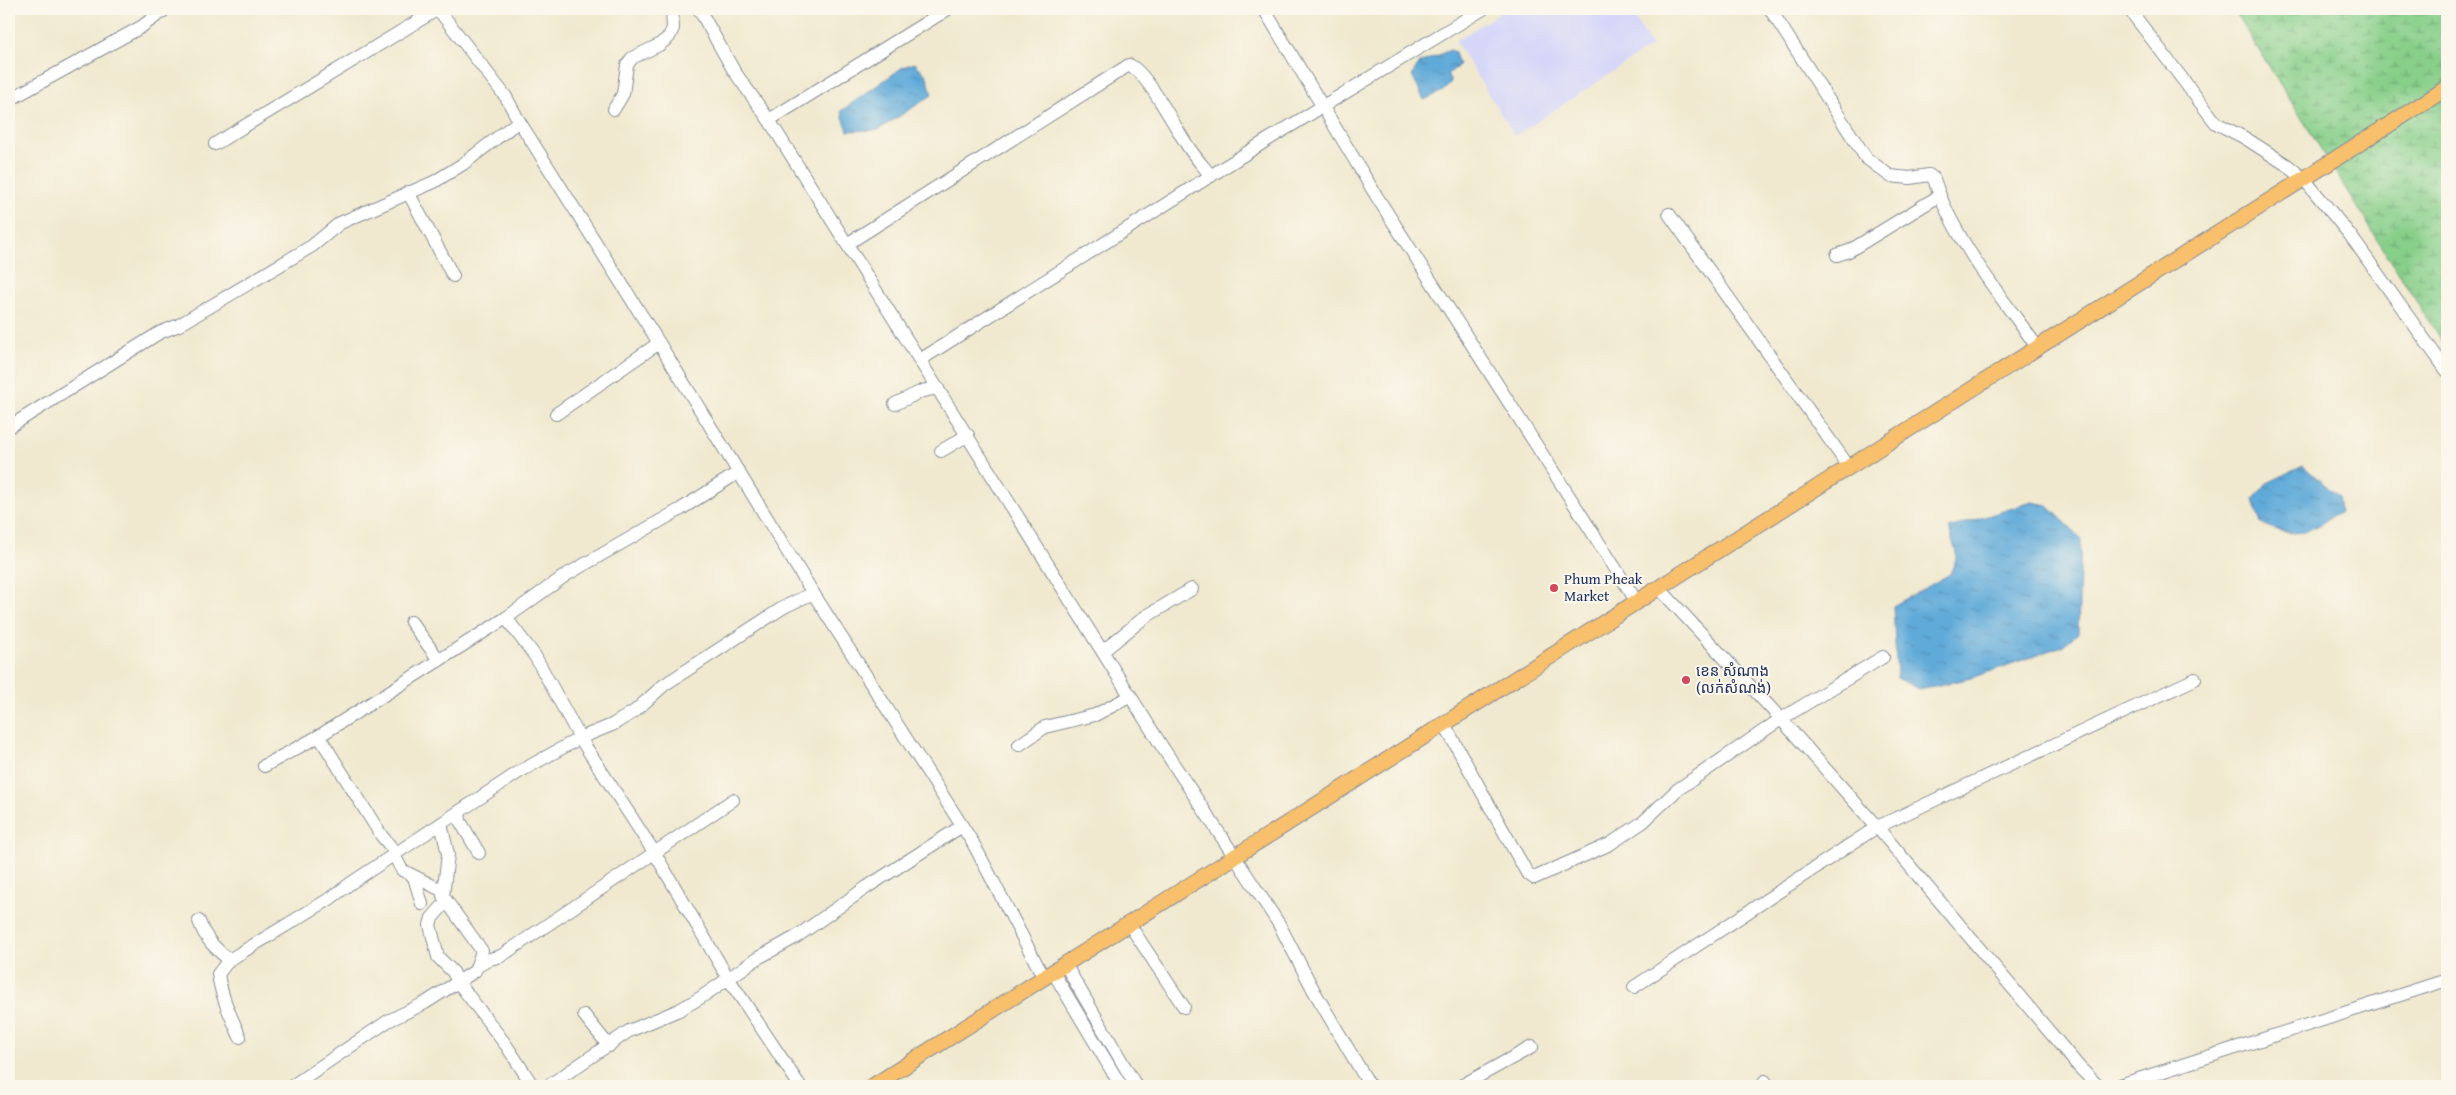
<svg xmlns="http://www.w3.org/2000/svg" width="2456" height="1095" viewBox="0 0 2456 1095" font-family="'Gentium Book Plus','Noto Sans Khmer',serif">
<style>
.built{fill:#d6d7f8}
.wetland{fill:url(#wetland-marsh);stroke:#527f74}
.water{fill:url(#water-ripples);stroke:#3e6c9c}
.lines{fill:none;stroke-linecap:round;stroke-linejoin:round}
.minor-casing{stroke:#868c96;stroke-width:14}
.major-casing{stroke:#868c96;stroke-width:17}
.minor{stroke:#fff;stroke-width:12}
.major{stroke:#f8bf6c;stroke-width:15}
.poi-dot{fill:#d1495b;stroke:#fbf7ec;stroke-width:2}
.labels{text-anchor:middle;stroke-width:4;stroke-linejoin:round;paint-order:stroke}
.poi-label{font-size:15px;fill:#1b2f5e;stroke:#fbf7ec;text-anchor:start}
</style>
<defs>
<pattern id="wetland-marsh" width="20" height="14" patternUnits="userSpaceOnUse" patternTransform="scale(1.25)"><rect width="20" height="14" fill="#88cf8a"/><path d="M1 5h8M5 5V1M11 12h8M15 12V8" fill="none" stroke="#6ea874"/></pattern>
<pattern id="water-ripples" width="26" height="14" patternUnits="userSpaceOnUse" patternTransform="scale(1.25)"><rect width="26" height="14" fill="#61aad9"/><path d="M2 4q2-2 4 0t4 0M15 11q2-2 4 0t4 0" fill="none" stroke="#4f8bb3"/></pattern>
</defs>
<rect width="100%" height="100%" fill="#fbf7ec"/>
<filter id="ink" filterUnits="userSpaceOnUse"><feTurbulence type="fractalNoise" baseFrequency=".02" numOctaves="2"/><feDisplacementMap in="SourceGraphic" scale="10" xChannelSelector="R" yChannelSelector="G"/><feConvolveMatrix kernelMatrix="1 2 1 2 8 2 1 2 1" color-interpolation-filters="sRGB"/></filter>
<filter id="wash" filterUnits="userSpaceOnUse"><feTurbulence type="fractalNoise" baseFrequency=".0096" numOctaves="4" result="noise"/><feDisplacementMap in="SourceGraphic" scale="20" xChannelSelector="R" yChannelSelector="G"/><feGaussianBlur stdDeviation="1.12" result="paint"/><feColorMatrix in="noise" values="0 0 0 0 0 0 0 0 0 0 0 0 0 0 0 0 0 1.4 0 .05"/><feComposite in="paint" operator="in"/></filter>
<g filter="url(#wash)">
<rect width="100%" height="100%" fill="#f0e9cf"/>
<polygon class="built" points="1506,9 1629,9 1652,46 1515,136 1455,41"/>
<polygon class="wetland" points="2233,9 2447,9 2447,350"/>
<g class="water">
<polygon points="1450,50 1455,52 1459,66 1447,74 1451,83 1443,91 1424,100 1412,75 1420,63"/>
<polygon points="915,63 927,76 932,95 878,130 848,131 841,111 903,67"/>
<path d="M2303 466 2338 496 2340 512C2305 533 2301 540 2261 524L2253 500 2267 483Z"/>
<polygon points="2032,502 2047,505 2081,538 2078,633 2062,646 1972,678 1919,689 1897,678 1893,606 1950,574 1957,557 1949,528"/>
</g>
</g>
<g filter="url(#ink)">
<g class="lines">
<g class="minor-casing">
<g id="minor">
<polyline points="699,9 734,71 769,120 1161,745 1279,924 1314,991 1370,1086"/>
<polyline points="1264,9 1377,197 1637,602"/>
<path d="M1770 9 1866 158 1890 176 1910 178 1929 175 1934 179C1952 237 2002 298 2038 348"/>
<polyline points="2129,9 2216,123 2245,138 2287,165 2304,179 2350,235 2447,371"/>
<polyline points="9,100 141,27 166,9"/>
<polyline points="614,109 623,94 627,65 632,58 659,45 669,37 673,28 672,9"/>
<polyline points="769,120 948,9"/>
<polyline points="215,144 438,9 506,97 519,121 659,343 813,593 973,843 1044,978"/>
<polyline points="408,192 453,276"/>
<polyline points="1669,214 1849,467"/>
<path d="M847 244 1129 65C1146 71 1175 127 1187 145 1194 156 1203 166 1211 176"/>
<polyline points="1837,255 1849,251 1939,196"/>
<polyline points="920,360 1264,142 1483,9"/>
<polyline points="895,404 922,391 938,388"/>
<polyline points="556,414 659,343"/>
<polyline points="9,427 159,333 179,325 312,246 340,223 434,182 463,164 519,121"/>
<polyline points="941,451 968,435"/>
<polyline points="1659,588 1781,719 1877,827 2080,1068 2098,1086"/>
<polyline points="506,618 535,656 580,738 654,852 728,978 800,1086"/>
<polyline points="411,622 439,660"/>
<polyline points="1103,651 1145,617 1192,589"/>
<polyline points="1444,724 1527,873 1534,878 1610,844 1643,822 1677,790 1781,719 1883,657"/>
<polyline points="319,736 381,835 396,853"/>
<polyline points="1019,745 1045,727 1095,715 1131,696"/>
<polyline points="264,766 319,736 506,618 566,575 681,509 739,472"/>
<polyline points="459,812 460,821 479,853"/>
<polyline points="441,824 448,854 443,896 482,951 475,971 458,982 453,972 438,957 430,925 432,918 446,902"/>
<polyline points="394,855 402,870 443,891"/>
<polyline points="414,877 422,904"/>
<path d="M199 921C205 939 215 948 229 960"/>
<polyline points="1129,924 1184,1007"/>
<polyline points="1065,964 1136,1086"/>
<polyline points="478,966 490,959 501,956 733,800"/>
<polyline points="1053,972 1121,1086"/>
<polyline points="1634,987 1877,827 2195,679"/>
<polyline points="584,1015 609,1046"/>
<path d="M240 1037C231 1017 221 996 218 974L229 960 331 898 351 883 519 772 580 738 612 725 635 711 664 685 784 607 813 593"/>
<polyline points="1765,1081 1768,1086"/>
<polyline points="292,1086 388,1021 425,1003 458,982 506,1045 533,1086"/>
<polyline points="548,1086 629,1031 679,1010 700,998 758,958 796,937 867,887 962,826"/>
<polyline points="1461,1086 1532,1047"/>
<polyline points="2117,1086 2447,980"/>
</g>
</g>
<g class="major-casing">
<polyline id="major" points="873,1086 2447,88"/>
</g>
<use href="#minor" class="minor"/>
<use href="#major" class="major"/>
</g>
</g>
<g class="poi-dot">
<circle cx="1554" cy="588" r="5"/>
<circle cx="1686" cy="680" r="5"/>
</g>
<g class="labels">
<g class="poi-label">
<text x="1564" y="584">Phum Pheak<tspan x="1564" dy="17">Market</tspan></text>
<text x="1696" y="676">ខេន សំណាង<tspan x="1696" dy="17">(លក់សំណង់)</tspan></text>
</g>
</g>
<rect width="2456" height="1095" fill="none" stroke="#fbf7ec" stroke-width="30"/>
</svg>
